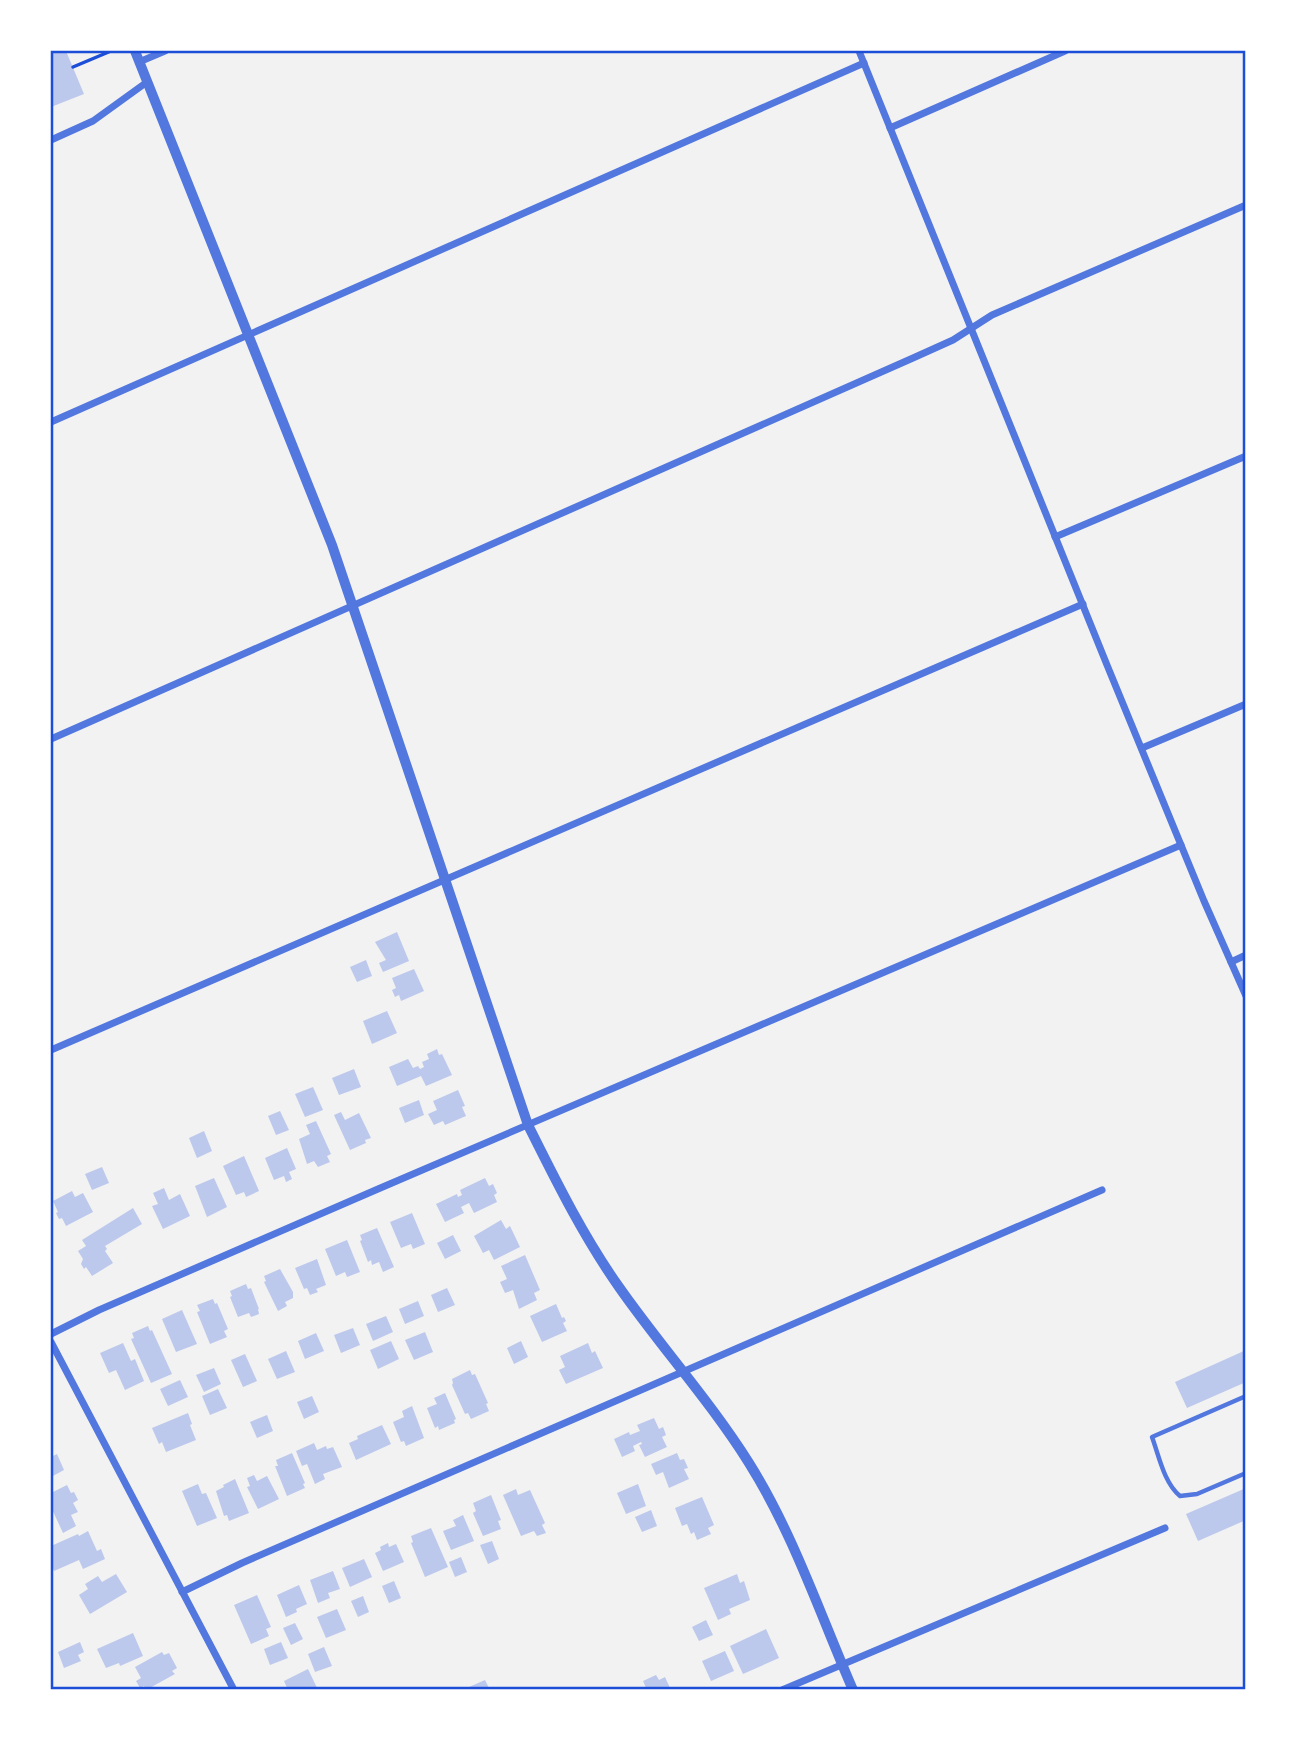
<svg xmlns="http://www.w3.org/2000/svg" width="1297" height="1741" viewBox="0 0 1297 1741" font-family="'Fira Sans',sans-serif">
<style>
.building{fill:#bdc9ec}
.lines{fill:none;stroke-linecap:round;stroke-linejoin:round}
.path{stroke:#1d4ed8;stroke-width:3.5}
.service{stroke:#5277de;stroke-width:4.5}
.minor{stroke:#5277de;stroke-width:7}
.tertiary{stroke:#5277de;stroke-width:10}
.neatline{fill:none;stroke:#1d4ed8;stroke-width:2.5}
</style>
<rect width="100%" height="100%" fill="#f2f2f2"/>
<g class="building">
<polygon points="51,51 66,51 84,94 51,107"/>
<polygon points="397,932 409,961 383,972 379,963 386,960 375,942"/>
<polygon points="366,960 372,976 357,982 350,967"/>
<polygon points="414,969 424,991 401,1001 399,995 395,997 392,990 396,988 392,978"/>
<polygon points="387,1011 397,1033 372,1044 363,1021"/>
<polygon points="437,1049 439,1055 442,1054 452,1075 426,1086 421,1076 397,1086 389,1067 408,1059 413,1068 418,1066 420,1069 424,1067 422,1062 429,1059 427,1054"/>
<polygon points="354,1069 361,1087 339,1095 332,1078"/>
<polygon points="313,1087 323,1110 305,1117 295,1094"/>
<polygon points="458,1090 465,1106 462,1107 466,1116 445,1125 443,1121 434,1125 428,1114 437,1110 433,1101"/>
<polygon points="419,1100 424,1115 405,1123 399,1108"/>
<polygon points="280,1111 289,1130 276,1135 268,1116"/>
<polygon points="341,1112 345,1120 359,1113 371,1138 365,1140 366,1143 350,1150 334,1115"/>
<polygon points="316,1121 331,1154 327,1156 330,1162 318,1167 314,1161 307,1164 299,1139 310,1134 306,1125"/>
<polygon points="204,1131 212,1151 197,1158 189,1138"/>
<polygon points="287,1148 296,1169 289,1172 292,1179 286,1182 284,1176 274,1180 265,1158"/>
<polygon points="244,1156 259,1191 246,1197 244,1192 236,1195 223,1166"/>
<polygon points="102,1167 109,1183 92,1190 85,1174"/>
<polygon points="214,1178 227,1207 207,1217 195,1186"/>
<polygon points="485,1178 489,1186 493,1184 497,1193 494,1195 497,1202 474,1213 469,1203 461,1207 464,1213 445,1222 436,1204 457,1194 458,1197 462,1195 460,1190"/>
<polygon points="164,1188 169,1200 180,1194 190,1216 163,1229 152,1206 158,1204 153,1193"/>
<polygon points="72,1191 75,1197 83,1193 93,1212 66,1226 62,1218 59,1219 56,1213 58,1212 53,1201"/>
<polygon points="133,1208 142,1224 105,1246 107,1249 105,1251 113,1263 92,1276 86,1267 84,1269 81,1264 83,1259 78,1251 86,1246 82,1240"/>
<polygon points="412,1213 425,1244 413,1249 411,1244 401,1248 390,1222"/>
<polygon points="501,1220 506,1229 510,1226 520,1247 494,1260 489,1250 483,1253 474,1236"/>
<polygon points="377,1228 394,1267 383,1272 379,1262 372,1265 371,1260 368,1262 360,1241 362,1240 360,1235"/>
<polygon points="453,1235 461,1251 445,1259 437,1243"/>
<polygon points="347,1240 360,1272 347,1277 345,1272 336,1276 325,1249"/>
<polygon points="525,1255 540,1290 534,1293 537,1300 519,1309 513,1290 505,1293 500,1282 507,1279 501,1266"/>
<polygon points="317,1259 326,1285 316,1289 318,1292 310,1295 307,1288 304,1289 295,1268"/>
<polygon points="280,1269 293,1292 293,1298 285,1302 287,1306 278,1311 264,1282 266,1281 264,1276"/>
<polygon points="246,1284 248,1289 251,1288 259,1309 258,1309 259,1314 251,1317 249,1313 238,1317 230,1297 232,1296 230,1291"/>
<polygon points="447,1288 455,1305 438,1312 431,1295"/>
<polygon points="213,1299 215,1304 217,1303 228,1329 224,1331 227,1337 210,1344 197,1312 200,1311 197,1305"/>
<polygon points="418,1301 424,1316 405,1324 399,1309"/>
<polygon points="556,1304 562,1318 564,1317 566,1321 563,1323 567,1331 542,1342 530,1316"/>
<polygon points="182,1310 197,1344 176,1352 162,1319"/>
<polygon points="386,1316 393,1332 373,1341 366,1324"/>
<polygon points="148,1326 150,1331 152,1330 172,1374 151,1383 131,1339 134,1338 132,1333"/>
<polygon points="353,1328 360,1345 341,1353 334,1335"/>
<polygon points="425,1332 433,1352 414,1360 405,1340"/>
<polygon points="316,1333 324,1351 305,1359 298,1341"/>
<polygon points="391,1341 399,1359 378,1369 370,1350"/>
<polygon points="521,1341 528,1357 514,1364 507,1348"/>
<polygon points="123,1343 131,1361 135,1359 144,1381 125,1390 116,1370 109,1373 100,1353"/>
<polygon points="588,1343 592,1353 595,1351 603,1368 566,1384 559,1370 565,1367 560,1356"/>
<polygon points="1246,1350 1246,1382 1187,1408 1175,1382"/>
<polygon points="286,1351 295,1372 277,1379 268,1359"/>
<polygon points="245,1354 257,1381 243,1387 231,1360"/>
<polygon points="214,1368 221,1384 204,1392 196,1375"/>
<polygon points="470,1370 472,1375 475,1374 488,1403 486,1404 489,1411 471,1419 468,1413 465,1414 452,1385 453,1383 452,1379"/>
<polygon points="180,1380 188,1397 168,1406 160,1389"/>
<polygon points="218,1389 227,1408 210,1415 202,1396"/>
<polygon points="445,1393 456,1419 454,1420 455,1423 439,1430 438,1426 435,1428 427,1408 437,1404 434,1398"/>
<polygon points="312,1396 319,1412 304,1419 297,1402"/>
<polygon points="412,1406 424,1438 406,1446 404,1441 401,1442 393,1422 404,1417 402,1411"/>
<polygon points="188,1413 192,1424 190,1425 196,1440 166,1452 162,1442 159,1444 152,1428"/>
<polygon points="267,1415 273,1431 257,1438 250,1422"/>
<polygon points="654,1418 659,1429 663,1427 666,1435 662,1437 667,1447 645,1457 639,1445 642,1444 641,1442 633,1446 635,1451 622,1457 614,1439 629,1432 630,1435 640,1431 637,1425"/>
<polygon points="382,1425 391,1444 356,1460 349,1443 358,1439 357,1436"/>
<polygon points="314,1443 317,1450 326,1446 327,1449 333,1447 342,1467 323,1474 325,1479 315,1484 307,1464 302,1466 296,1451"/>
<polygon points="292,1453 305,1483 303,1484 305,1488 287,1496 275,1466 278,1466 276,1460"/>
<polygon points="677,1453 680,1460 684,1459 688,1468 684,1469 689,1479 669,1488 663,1472 656,1475 651,1464"/>
<polygon points="57,1454 64,1470 51,1477 51,1457"/>
<polygon points="254,1475 257,1481 267,1476 279,1499 258,1509 247,1487 250,1486 247,1478"/>
<polygon points="235,1479 249,1513 229,1521 227,1515 224,1516 216,1491 224,1487 223,1485"/>
<polygon points="198,1484 202,1494 206,1493 217,1518 197,1526 182,1491"/>
<polygon points="638,1484 646,1506 626,1514 617,1493"/>
<polygon points="67,1485 71,1493 74,1492 78,1500 73,1503 78,1512 71,1515 76,1526 63,1533 51,1507 51,1493"/>
<polygon points="1246,1488 1246,1520 1198,1541 1186,1514"/>
<polygon points="516,1489 518,1495 530,1490 545,1523 542,1525 546,1533 537,1536 534,1531 521,1536 503,1495"/>
<polygon points="491,1495 501,1520 498,1521 501,1529 483,1536 473,1513 476,1511 473,1503"/>
<polygon points="702,1497 714,1525 708,1528 711,1534 697,1540 694,1532 691,1534 687,1524 682,1526 675,1508"/>
<polygon points="651,1510 657,1526 642,1532 635,1517"/>
<polygon points="463,1515 474,1541 451,1550 443,1531 456,1526 453,1520"/>
<polygon points="431,1528 448,1567 425,1577 411,1543 413,1542 411,1536"/>
<polygon points="88,1531 97,1551 101,1549 105,1559 83,1569 79,1560 54,1571 51,1563 51,1546 78,1534 79,1536"/>
<polygon points="492,1541 499,1559 488,1564 480,1545"/>
<polygon points="388,1543 389,1547 396,1544 404,1562 383,1571 375,1553 381,1550 380,1547"/>
<polygon points="461,1557 467,1572 455,1577 449,1562"/>
<polygon points="364,1559 372,1577 350,1587 342,1568"/>
<polygon points="333,1571 340,1589 328,1593 330,1598 318,1603 310,1580"/>
<polygon points="116,1574 127,1592 90,1614 79,1595 88,1589 85,1584 98,1576 102,1582"/>
<polygon points="737,1574 740,1583 744,1581 750,1600 729,1609 731,1614 718,1620 704,1588"/>
<polygon points="394,1581 401,1598 389,1603 382,1586"/>
<polygon points="299,1585 307,1604 296,1609 297,1612 286,1617 277,1595"/>
<polygon points="257,1595 271,1627 266,1629 269,1636 251,1644 234,1605"/>
<polygon points="363,1596 369,1612 358,1617 351,1601"/>
<polygon points="337,1609 346,1630 326,1638 317,1617"/>
<polygon points="706,1620 713,1635 699,1641 692,1627"/>
<polygon points="295,1623 303,1639 291,1645 283,1628"/>
<polygon points="766,1629 779,1658 743,1674 730,1646"/>
<polygon points="133,1633 143,1656 120,1666 119,1663 106,1668 97,1649"/>
<polygon points="80,1642 84,1652 78,1655 81,1661 64,1668 58,1652"/>
<polygon points="281,1642 288,1658 270,1665 264,1649"/>
<polygon points="324,1647 332,1666 315,1672 308,1654"/>
<polygon points="725,1651 734,1671 711,1681 702,1661"/>
<polygon points="162,1652 164,1655 169,1653 177,1668 172,1671 175,1674 146,1690 144,1686 140,1688 136,1681 141,1678 135,1667"/>
<polygon points="308,1669 318,1690 288,1690 284,1681"/>
<polygon points="656,1675 659,1680 665,1677 671,1690 647,1690 643,1681"/>
<polygon points="485,1680 490,1690 470,1690 469,1687"/>
</g>
<g class="lines">
<polyline class="path" points="73,67 111,51"/>
<path class="service" d="M1246 1396 1152 1437C1159 1456 1164 1483 1180 1496L1197 1494 1246 1473"/>
<g class="minor">
<polyline points="859,51 1107,665 1204,901 1246,996"/>
<polyline points="139,62 165,51"/>
<polyline points="890,128 1065,51"/>
<polyline points="51,140 93,121 147,82"/>
<polyline points="51,422 864,63"/>
<polyline points="1055,537 1246,456"/>
<polyline points="51,739 913,358 953,340 992,315 1246,205"/>
<polyline points="1142,748 1246,704"/>
<polyline points="1231,962 1246,955"/>
<polyline points="51,1050 1083,604"/>
<polyline points="51,1334 99,1310 378,1189 1181,845"/>
<polyline points="51,1342 234,1690"/>
<polyline points="182,1592 242,1563 1102,1190"/>
<polyline points="782,1690 1165,1528"/>
</g>
<path class="tertiary" d="M135 51 332 545 528 1125C556 1181 583 1236 619 1287 661 1347 710 1401 749 1463 793 1533 820 1614 853 1690"/>
</g>
<rect width="1297" height="1741" fill="none" stroke="#ffffff" stroke-width="105"/>
<rect x="52" y="52" width="1192" height="1636" class="neatline"/>
</svg>
